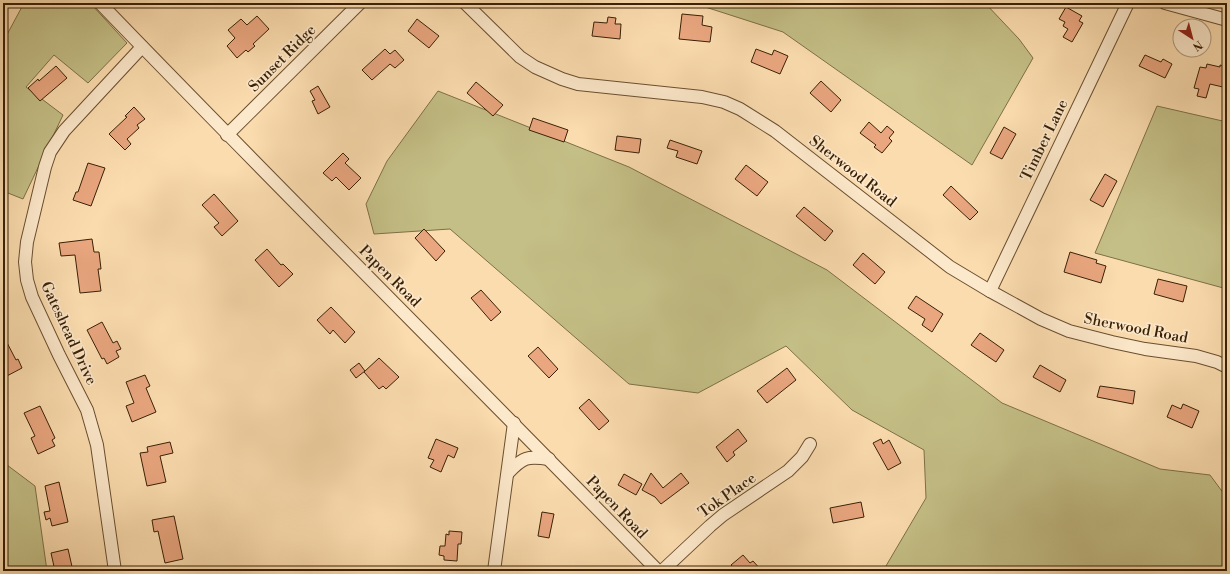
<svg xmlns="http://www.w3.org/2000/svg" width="1230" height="574" viewBox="0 0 1230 574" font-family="'Libre Bodoni',serif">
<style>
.green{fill:#c4bf86;stroke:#7e7046}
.building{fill:#e9a67f;stroke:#392006}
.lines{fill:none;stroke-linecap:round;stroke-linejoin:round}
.minor-casing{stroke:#6a4f30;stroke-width:14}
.minor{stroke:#fce8ca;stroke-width:12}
.labels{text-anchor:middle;stroke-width:3.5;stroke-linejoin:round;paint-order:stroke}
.street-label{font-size:15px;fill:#392006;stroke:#fce8ca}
</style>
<rect width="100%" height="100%" fill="#fbdcae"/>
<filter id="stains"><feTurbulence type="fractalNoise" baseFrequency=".005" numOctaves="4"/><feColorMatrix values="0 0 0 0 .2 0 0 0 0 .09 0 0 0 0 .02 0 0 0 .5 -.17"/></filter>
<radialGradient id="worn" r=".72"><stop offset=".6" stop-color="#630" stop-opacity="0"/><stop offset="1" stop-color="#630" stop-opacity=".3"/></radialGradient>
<g class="green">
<polygon points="24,3 90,3 127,43 88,83 54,55 26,87 63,115 23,199 3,191 3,42"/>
<polygon points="659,3 985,3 1019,39 1033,58 972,165 783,32 696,4"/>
<polygon points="438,91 629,167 827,270 1002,403 1160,469 1210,475 1227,498 1227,571 883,571 926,498 924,450 852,410 786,346 698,393 629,384 450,229 374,234 366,204 387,161"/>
<polygon points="1157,106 1227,122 1227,289 1095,253"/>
<polygon points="3,462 35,486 47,571 3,571"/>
</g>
<g class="building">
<polygon points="1066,7 1082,16 1079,21 1083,23 1072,42 1063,37 1068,29 1063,26 1065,22 1059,19"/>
<polygon points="682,14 703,16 702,25 712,27 710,42 679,39"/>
<polygon points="257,16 269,29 253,44 255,46 248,52 246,50 237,58 227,46 235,38 228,30 241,19 247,25"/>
<polygon points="608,17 616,18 615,24 621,24 620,39 592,36 594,22 607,23"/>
<polygon points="417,19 439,36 429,48 408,31"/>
<polygon points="385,49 390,54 395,50 404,60 395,68 390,64 372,80 362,70"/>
<polygon points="756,49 772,55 774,50 788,56 780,74 751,62"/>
<polygon points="1145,55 1161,62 1163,59 1172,64 1165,78 1139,66"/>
<polygon points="1207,64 1220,67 1220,65 1227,67 1227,88 1210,84 1206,98 1197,96 1199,89 1194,88 1200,67 1206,68"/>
<polygon points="56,66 67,78 40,101 28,88 38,79 39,81"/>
<polygon points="821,81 841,100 831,112 810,93"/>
<polygon points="476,82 503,105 493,116 467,93"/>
<polygon points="318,86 330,107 318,114 312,101 315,100 310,91"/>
<polygon points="134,107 145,119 137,125 139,128 127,139 131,144 125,150 109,134 127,117 125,116"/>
<polygon points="533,118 568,130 564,142 529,130"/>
<polygon points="869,122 881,133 887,126 894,132 889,138 892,141 882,153 874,147 876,145 860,133"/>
<polygon points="1004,127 1016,134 1002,159 990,153"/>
<polygon points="617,136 641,139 639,153 615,150"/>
<polygon points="670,140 702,151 697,164 676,157 678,151 667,148"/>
<polygon points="343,153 349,159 345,163 361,178 349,190 336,177 332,181 323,173"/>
<polygon points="88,163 105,168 91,206 73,200 76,192 78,192"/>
<polygon points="746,165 768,182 757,196 735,179"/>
<polygon points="1105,174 1117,181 1103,207 1090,200"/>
<polygon points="951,186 978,212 970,220 943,195"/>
<polygon points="214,194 238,221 222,236 214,227 219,223 202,205"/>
<polygon points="804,207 833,231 825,241 796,216"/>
<polygon points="424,229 445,251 436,261 415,238"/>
<polygon points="92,239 94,252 99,252 101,269 98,269 101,291 80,293 75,255 61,256 59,243"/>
<polygon points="267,249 281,265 283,264 293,274 279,287 255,260"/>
<polygon points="1070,252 1097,260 1096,263 1106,266 1101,283 1064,272"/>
<polygon points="863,253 885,272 875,284 853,265"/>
<polygon points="1158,279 1187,286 1183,302 1154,294"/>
<polygon points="481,290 501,312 491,321 471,298"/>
<polygon points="916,296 943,314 932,332 922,325 925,319 908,308"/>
<polygon points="331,307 355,332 345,343 333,330 330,334 317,320"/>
<polygon points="102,322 113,343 117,341 121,349 116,351 119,357 107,364 104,358 102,359 87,330"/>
<polygon points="980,333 1004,350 996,362 971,345"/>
<polygon points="3,335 16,360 18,359 22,368 3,378"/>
<polygon points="538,347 558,369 549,378 528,356"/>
<polygon points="379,358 399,377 386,389 383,386 379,389 364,372"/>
<polygon points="359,363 365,371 356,378 350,370"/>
<polygon points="1040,365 1066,380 1060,392 1033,377"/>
<polygon points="787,368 796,380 767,403 757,391"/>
<polygon points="145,375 150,386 146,388 156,412 132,422 126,406 134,403 126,382"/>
<polygon points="1100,386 1135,391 1133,404 1097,397"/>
<polygon points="589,399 609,421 599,430 579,408"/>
<polygon points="1183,404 1199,411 1192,428 1167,417 1172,405 1181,409"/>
<polygon points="40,406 55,438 52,440 55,446 38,454 31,438 35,436 24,413"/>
<polygon points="738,429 747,441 733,452 735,455 727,462 716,447"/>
<polygon points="436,439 458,448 454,458 448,455 441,472 430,467 434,460 428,458"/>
<polygon points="881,439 883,444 889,440 901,463 888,470 873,443"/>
<polygon points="170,442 173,453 160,456 166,482 147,486 140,453 148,452 147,447"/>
<polygon points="651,473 663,488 681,473 689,483 661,504 655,497 642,490"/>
<polygon points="624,474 642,484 636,495 618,485"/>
<polygon points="59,482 68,522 52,526 50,518 46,520 44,512 50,511 45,486"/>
<polygon points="861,502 864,517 833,523 830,508"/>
<polygon points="542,512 554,514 549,538 538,536"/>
<polygon points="174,516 183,559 165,563 158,531 154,532 152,520"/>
<polygon points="449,531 462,532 461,544 458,544 457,561 444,560 444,556 439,555 440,546 445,546 446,534 449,535"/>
<polygon points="68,549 73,571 55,571 51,553"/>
<polygon points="743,555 750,563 753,561 762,571 736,571 731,565"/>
</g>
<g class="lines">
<g class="minor-casing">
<g id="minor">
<path d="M100 3C284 194 473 381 658 571"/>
<polyline points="465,3 520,57 535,67 562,79 578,84 702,97 724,102 740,109 775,131 950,267 990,291 1041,319 1069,331 1112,342 1145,349 1196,356 1217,362 1227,367"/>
<polyline points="1165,3 1227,20"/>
<polyline points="227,135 360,3"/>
<polyline points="990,291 1128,3"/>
<path d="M508 473C523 457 527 456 549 459"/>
<polyline points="115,571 97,445 87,410 59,355 32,297 27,280 25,262 27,242 45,167 50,152 64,131 142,47"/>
<polyline points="494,571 514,423"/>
<polyline points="662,571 710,526 723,515 788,471 802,457 810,444"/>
</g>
</g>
<use href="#minor" class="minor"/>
</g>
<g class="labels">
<g class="street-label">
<text transform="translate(282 58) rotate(-45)" y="5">Sunset Ridge</text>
<text transform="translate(1044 140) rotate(-64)" y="5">Timber Lane</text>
<text transform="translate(853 171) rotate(38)" y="5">Sherwood Road</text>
<text transform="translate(390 276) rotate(45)" y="5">Papen Road</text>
<text transform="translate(1136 328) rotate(11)" y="5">Sherwood Road</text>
<text transform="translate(69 333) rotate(65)" y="5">Gateshead Drive</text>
<text transform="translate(727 495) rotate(-35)" y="5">Tok Place</text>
<text transform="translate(617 507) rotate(46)" y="5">Papen Road</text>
</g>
</g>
<rect width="1230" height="574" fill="none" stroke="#fbdcae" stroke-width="16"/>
<rect x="4" y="4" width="1222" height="566" fill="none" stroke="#392006" stroke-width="2"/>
<rect x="8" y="8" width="1214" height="558" fill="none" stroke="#392006"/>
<g transform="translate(1192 38) rotate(144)"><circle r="19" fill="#fce8ca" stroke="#ae987c"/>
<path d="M0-3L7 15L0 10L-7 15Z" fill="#8f2418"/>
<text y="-6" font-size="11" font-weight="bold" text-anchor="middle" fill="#392006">N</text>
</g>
<rect width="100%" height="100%" filter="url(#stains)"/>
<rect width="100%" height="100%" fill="url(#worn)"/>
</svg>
